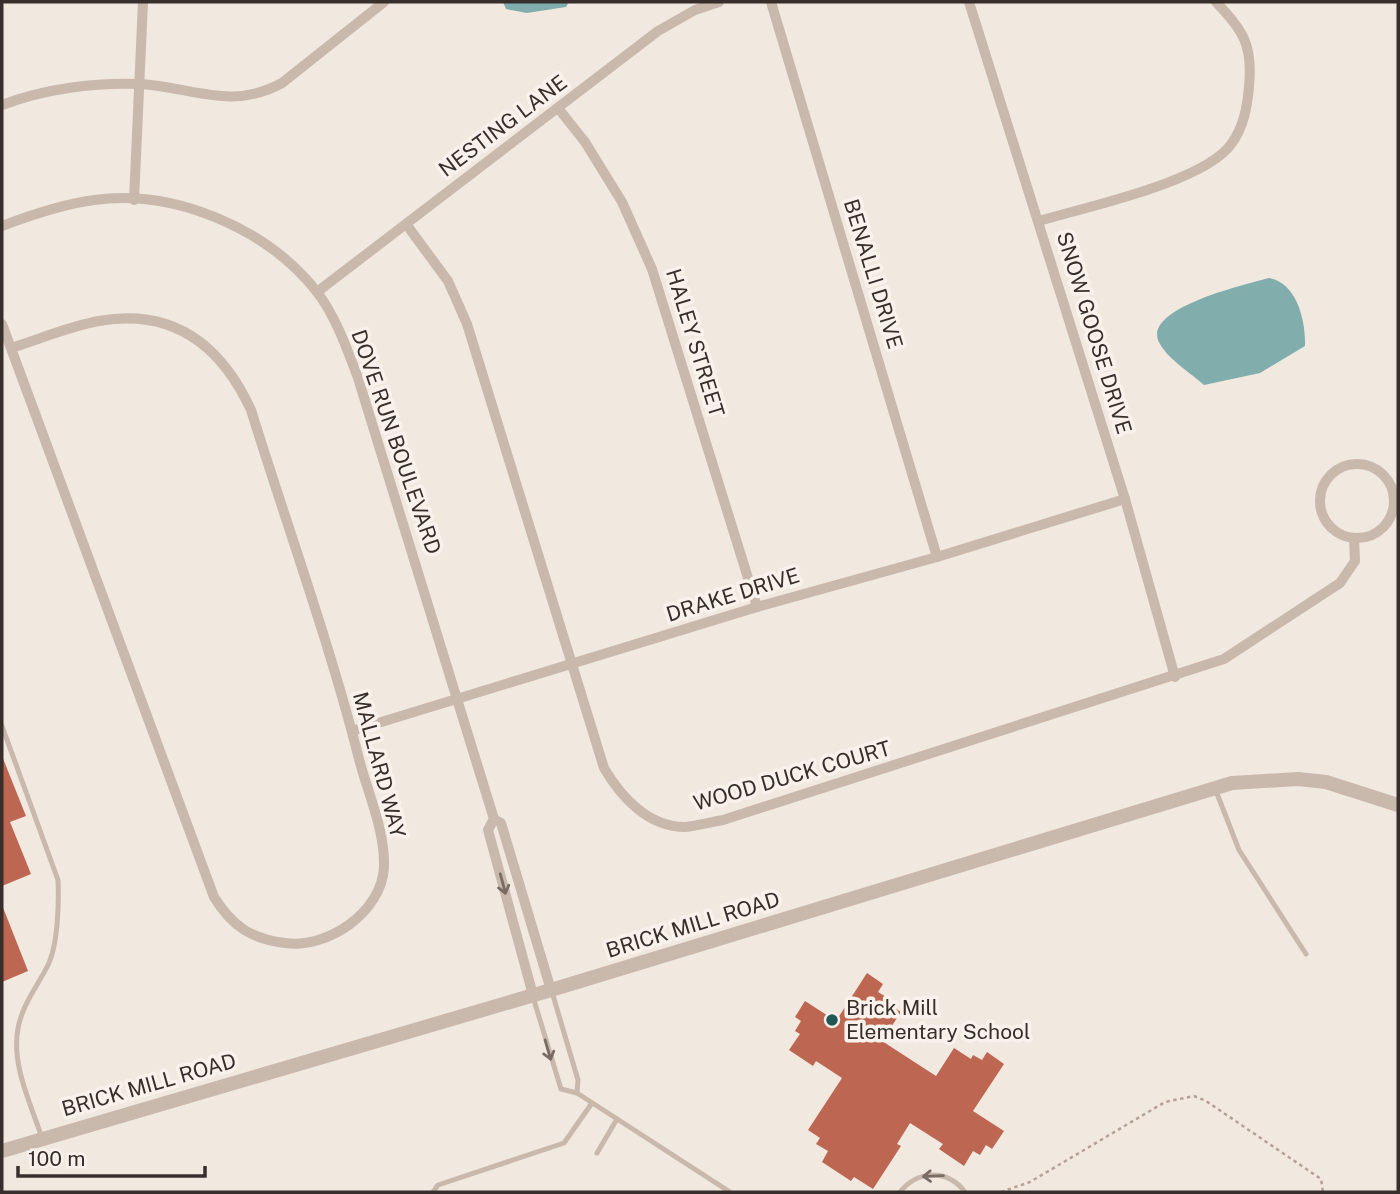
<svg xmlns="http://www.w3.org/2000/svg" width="1400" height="1194" viewBox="0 0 1400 1194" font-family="'Public Sans',sans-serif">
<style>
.water{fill:#81adac}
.building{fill:#bd6652}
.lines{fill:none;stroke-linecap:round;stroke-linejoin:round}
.path{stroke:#b5a297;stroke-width:2.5;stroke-dasharray:3.5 3.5;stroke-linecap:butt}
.service{stroke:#c9b8ac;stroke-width:5}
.minor{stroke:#c9b8ac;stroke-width:10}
.tertiary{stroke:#c9b8ac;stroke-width:14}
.oneway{stroke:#796c65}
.poi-dot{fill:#235657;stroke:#f9f2ec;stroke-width:2.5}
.labels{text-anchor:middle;stroke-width:7;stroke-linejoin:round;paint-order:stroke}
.street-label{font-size:21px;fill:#382e2b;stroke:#f9f2ec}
.poi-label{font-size:21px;fill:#382e2b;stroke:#f9f2ec;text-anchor:start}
</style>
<rect width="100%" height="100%" fill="#f1e8e0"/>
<g class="water">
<polygon points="503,2 569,2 566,7 527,13 506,9"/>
<path d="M1269 278C1297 283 1306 321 1305 346L1260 373 1204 385C1191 373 1169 360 1160 344 1138 309 1247 284 1269 278Z"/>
</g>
<g class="building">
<polygon points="2,756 26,816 10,822 31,874 2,886"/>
<polygon points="2,905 28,971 2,982"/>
<polygon points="867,973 883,984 878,992 888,998 886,1002 901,1012 882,1041 936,1076 954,1048 971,1059 973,1055 982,1060 987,1052 1004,1064 973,1111 1004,1131 992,1149 986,1145 980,1155 973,1151 964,1166 939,1149 943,1144 910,1123 897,1144 901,1146 873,1189 854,1177 851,1181 822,1162 828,1151 816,1144 820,1138 808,1130 842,1078 816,1061 813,1066 789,1050 800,1034 795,1031 801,1021 795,1017 805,1001 836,1021"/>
</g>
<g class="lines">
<polyline class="path" points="1001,1192 1030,1182 1165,1102 1194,1096 1206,1101 1321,1179 1323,1192"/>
<g class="service">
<path d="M2 726 58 880C59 902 58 945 48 965 37 987 23 1003 18 1028 11 1065 31 1104 42 1138"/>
<polyline points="1216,791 1239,850 1306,954"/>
<polyline points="552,992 578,1080 577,1093"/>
<polyline points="533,997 561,1089 577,1093 730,1192"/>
<polyline points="597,1153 617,1119"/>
<polyline points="433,1192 438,1185 564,1143 592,1103"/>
<path d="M900 1192C918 1170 947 1169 965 1192"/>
</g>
<g class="minor">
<polyline points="771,2 937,557"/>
<polyline points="969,2 1125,499 1175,677"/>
<path d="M2 105C44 89 95 82 140 84 192 87 231 111 282 83L384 2"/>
<polyline points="558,108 585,142 622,202 652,269 757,607"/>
<polyline points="134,200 143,2"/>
<path d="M1039 221C1085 207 1206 182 1232 143 1244 126 1247 107 1249 87 1253 46 1244 31 1216 2"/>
<path d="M406 224 448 281 467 324 604 768C621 797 648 827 685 827 697 826 711 822 723 820L1224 659 1340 583 1355 561 1354 538"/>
<path d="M2 226C31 215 63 204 94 200 174 189 267 228 317 292 336 317 347 349 358 378L494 819 501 823 551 990"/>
<polyline points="317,292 658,31 695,10 719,2"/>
<path d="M2 324 214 897C232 926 251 939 285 943 328 949 382 912 384 867 385 830 368 794 359 759 329 641 287 526 251 410 221 345 173 308 99 321 70 326 40 339 11 348"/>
<circle cx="1357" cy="501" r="37"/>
<polyline points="352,731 757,607 937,557 1125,499"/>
<polyline points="494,819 488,830 533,995"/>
</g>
<polyline class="tertiary" points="2,1151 551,990 1232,783 1298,779 1326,782 1398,805"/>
</g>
<defs><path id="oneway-shaft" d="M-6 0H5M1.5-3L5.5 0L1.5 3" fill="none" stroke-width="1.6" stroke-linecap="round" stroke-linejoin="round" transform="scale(1.75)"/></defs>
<g class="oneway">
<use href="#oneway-shaft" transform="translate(503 884) rotate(75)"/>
<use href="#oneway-shaft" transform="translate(548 1050) rotate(74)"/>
<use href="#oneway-shaft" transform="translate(933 1176) rotate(178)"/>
</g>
<circle class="poi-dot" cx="832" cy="1020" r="7"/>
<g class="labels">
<g class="street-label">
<text transform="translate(503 126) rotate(-37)" y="7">NESTING LANE</text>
<text transform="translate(873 274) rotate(73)" y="7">BENALLI DRIVE</text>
<text transform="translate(1094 333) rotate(73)" y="7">SNOW GOOSE DRIVE</text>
<text transform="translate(695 343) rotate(73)" y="7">HALEY STREET</text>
<text transform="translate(396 442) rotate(71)" y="7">DOVE RUN BOULEVARD</text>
<text transform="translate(733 595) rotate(-17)" y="7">DRAKE DRIVE</text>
<text transform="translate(379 765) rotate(75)" y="7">MALLARD WAY</text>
<text transform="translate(792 776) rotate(-16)" y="7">WOOD DUCK COURT</text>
<text transform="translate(693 925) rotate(-17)" y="7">BRICK MILL ROAD</text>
<text transform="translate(149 1085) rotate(-16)" y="7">BRICK MILL ROAD</text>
</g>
<g class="poi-label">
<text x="846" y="1015">Brick Mill<tspan x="846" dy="24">Elementary School</tspan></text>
</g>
</g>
<rect width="1400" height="1194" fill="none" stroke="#382e2b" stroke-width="7"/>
<path d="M18 1166v10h187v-10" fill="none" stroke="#382e2b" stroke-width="3.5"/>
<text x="28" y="1166" font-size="21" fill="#382e2b" stroke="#f9f2ec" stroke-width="5" paint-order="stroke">100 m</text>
</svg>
